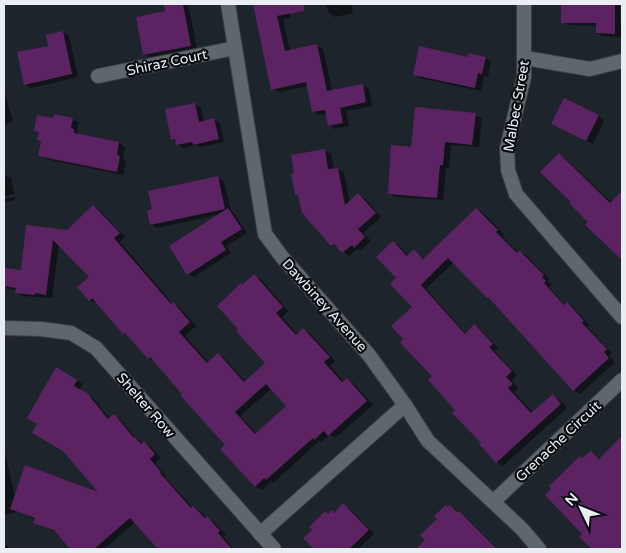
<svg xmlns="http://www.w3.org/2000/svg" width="626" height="553" viewBox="0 0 626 553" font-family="'Varela Round',sans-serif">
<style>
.shadow{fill:#0007;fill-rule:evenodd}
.building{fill:#5b2361;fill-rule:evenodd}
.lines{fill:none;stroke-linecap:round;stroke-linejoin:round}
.minor-casing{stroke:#3a3e44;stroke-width:16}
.minor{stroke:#5e666e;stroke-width:14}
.labels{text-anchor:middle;stroke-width:4.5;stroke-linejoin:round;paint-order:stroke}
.street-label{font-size:14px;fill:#eaeef3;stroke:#0a0d10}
</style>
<rect width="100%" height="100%" fill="#1e242b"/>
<g class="shadow">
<polygon points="168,4 188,4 197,49 150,57 144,54 166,12"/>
<polygon points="254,4 288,4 291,18 283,19 290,52 317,46 323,49 332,91 363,85 369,89 372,106 346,111 349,126 335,129 329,125 327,114 319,115 313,111 308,86 279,92 273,89"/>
<polygon points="326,4 351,4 353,13 335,17 329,13"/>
<polygon points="563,4 620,4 621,37 603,36 597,33 597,26 568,25 562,22"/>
<polygon points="63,32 69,36 78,77 31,88 25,84 50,47"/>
<polygon points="469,58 485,58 491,61 488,77 484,76 481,91 420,78 414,74"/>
<polygon points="4,90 13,122 4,124"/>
<polygon points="195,104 201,108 204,122 214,120 220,123 224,142 200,147 196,145 183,148 172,139"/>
<polygon points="475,115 482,118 479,147 451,145 449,168 446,168 443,200 395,197 389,193 412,148"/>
<polygon points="598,116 604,120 593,144 559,127"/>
<polygon points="54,119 72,119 79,122 77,132 80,135 119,143 125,147 123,159 126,161 123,175 46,159 40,155 42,142 40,133 35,130"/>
<polygon points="324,150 331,154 334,170 338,169 344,173 350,203 359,195 365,199 381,217 363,233 371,241 361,250 358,249 349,256 339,248 332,245 300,196 296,194"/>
<polygon points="559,154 565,158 612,203 622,192 622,258 587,224 589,222 572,202"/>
<polygon points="4,175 11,178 14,194 4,196"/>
<polygon points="218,178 224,181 231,211 234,213 247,233 226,246 231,253 194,277 188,274 221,214 157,228 151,224"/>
<polygon points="15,197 15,200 4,202 4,199"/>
<path d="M93 207 99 210 125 237 120 242 172 303 179 307 196 326 185 336 209 363 218 355 224 358 246 382 267 363 244 286 255 276 261 279 288 311 282 317 298 335 304 330 310 333 335 361 330 366 344 382 347 380 353 383 373 405 335 438 330 435 321 442 319 441 273 483 271 481 262 490 255 486 226 445 184 394 155 362 149 358 129 336 124 333 98 302 96 303 90 300 91 277 59 244 52 298 23 296 17 292V290L8 289 4 286V269L22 272 27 226 68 231ZM272 388 288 406 257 434 240 416Z"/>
<polygon points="476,209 483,213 504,234 502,236 519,254 520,252 527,256 549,279 547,281 552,285 549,287 565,305 567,303 573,307 589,325 587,327 612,353 609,356 615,362 580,394 574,390 493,300 488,297 454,262 426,289 466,334 474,326 480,330 498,348 494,351 517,375 512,381 518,388 514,392 533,413 553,396 559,399 567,408 503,466 497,462 405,340 414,307 397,278 393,243 399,246 409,256 414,251 425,259"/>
<polygon points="57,369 83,384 79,390 93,398 110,419 114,416 120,420 137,439 150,446 161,458 155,463 166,476 165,477 193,508 194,507 200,511 207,518 213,521 226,535 223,537 234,549 155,549 157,547 135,522 104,549 71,549 56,532 34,522 36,519 17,512 4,515 4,448 15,498 102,495 39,423"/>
<polygon points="622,437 622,549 594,549 581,537 584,534 583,459 591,452 601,459"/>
<polygon points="344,505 350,509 374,534 358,549 316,549 305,538 332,512 335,513"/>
<polygon points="450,506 465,516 498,549 418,549 427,540"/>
<polygon points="4,544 10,548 9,549 4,549"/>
</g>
<g class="building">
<polygon points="164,4 183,4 191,46 143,55 136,17 165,11"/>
<polygon points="253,4 304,4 304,11 277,16 285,51 317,44 327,91 363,84 366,102 340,108 343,123 328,126 325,110 312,112 306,82 271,90"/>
<polygon points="561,4 615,4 615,34 596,33 596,23 561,23"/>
<polygon points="63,31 72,74 24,85 17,52 48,46 46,35"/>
<polygon points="419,46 468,57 469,53 486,57 482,74 478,73 475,88 413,75"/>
<polygon points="564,98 599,115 586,141 551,124"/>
<polygon points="195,103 199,122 214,118 219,139 193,145 192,142 176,145 175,139 171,140 165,109"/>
<polygon points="415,107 476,113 472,145 445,142 443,165 440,165 437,198 388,194 391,145 411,147"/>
<polygon points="54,114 73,118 71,128 74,129 74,133 119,142 117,155 120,156 117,172 38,156 41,141 37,140 39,132 34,131 37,115 53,118"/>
<polygon points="325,149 328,169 338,168 345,205 358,193 376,213 358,229 365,237 354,248 352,245 342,253 334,244 331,246 302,213 298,195 295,195 291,174 294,173 291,155"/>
<polygon points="559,153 610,203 622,191 622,260 585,225 588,222 569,203 571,202 540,172"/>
<polygon points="218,176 225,209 150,225 147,211 152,209 148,191"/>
<path d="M93 205 120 233 114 238 171 304 173 302 190 322 179 332 207 363 218 353 244 382 265 363 236 331 238 329 217 306 241 283 242 285 254 274 283 307 276 313 296 335 303 328 330 357 324 362 342 382 347 378 367 401 328 436 324 431 314 440 313 438 266 480 264 478 255 487 220 449 225 445 181 396 182 394 150 357 148 359 125 333 123 334 92 298 89 301 77 287 89 277 53 240 46 295 35 293V295L15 293 16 288 4 286V268L21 270 26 225 67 230ZM266 384 286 406 255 434 235 412Z"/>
<polygon points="228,208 242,229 221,242 226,250 187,275 169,246"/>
<polygon points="476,208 498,230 496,232 517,253 520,251 544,275 542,277 546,281 544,283 564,305 567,302 584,321 582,323 607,349 604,352 609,358 573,391 488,297 487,298 448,258 421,285 465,334 474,324 493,344 489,347 512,371 506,377 513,384 508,388 531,413 553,394 561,404 496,463 479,444 481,443 452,413 455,410 428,380 432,376 400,343 403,339 391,326 412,307 390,284 396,278 376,257 393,241 407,256 414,249 423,259"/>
<polygon points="56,367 77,380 74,386 87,393 108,419 114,414 134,438 135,437 141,444 144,441 155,454 150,459 161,472 160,473 191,508 193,506 205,518 207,516 220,531 218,533 232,549 158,549 130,518 94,549 70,549 54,530 33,523 35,518 10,509 25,465 98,492 63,451 32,433 37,424 27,418"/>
<polygon points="622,436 622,549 592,549 579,537 582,534 545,495 551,489 549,486 580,456 582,458 591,451 599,459"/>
<polygon points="343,503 369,530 349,549 314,549 303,538 312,530 309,527 325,511 328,514 332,510 334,513"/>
<polygon points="446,505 448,507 450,505 457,512 459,511 497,549 416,549 425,540 420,535 437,519 434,516"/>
</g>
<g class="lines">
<g class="minor-casing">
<g id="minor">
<polyline points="228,4 265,234 282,257 369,355 405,405 428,441 522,529 539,549"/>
<polyline points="524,4 524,77 507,148 508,170 516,194 622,317"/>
<polyline points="525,58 590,69 622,61"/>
<polyline points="98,76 235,48"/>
<polyline points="4,328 41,329 71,333 96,348 274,549"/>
<polyline points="493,502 622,380"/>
<polyline points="260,534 405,405"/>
</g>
</g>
<use href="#minor" class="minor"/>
</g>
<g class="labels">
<g class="street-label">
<text transform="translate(167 62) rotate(-12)" y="5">Shiraz Court</text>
<text transform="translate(516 106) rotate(-80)" y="5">Malbec Street</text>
<text transform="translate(325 305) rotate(48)" y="5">Dawbiney Avenue</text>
<text transform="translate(146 405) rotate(49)" y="5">Shelter Row</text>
<text transform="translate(558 441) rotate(-43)" y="5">Grenache Circuit</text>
</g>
</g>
<rect width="626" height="553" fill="none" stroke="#eaeef3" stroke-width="10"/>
<g transform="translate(581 508) rotate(313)" stroke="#0a0d10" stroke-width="4" paint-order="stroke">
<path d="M0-4L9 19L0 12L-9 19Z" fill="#eaeef3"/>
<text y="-8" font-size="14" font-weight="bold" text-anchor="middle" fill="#eaeef3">N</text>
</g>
</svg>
